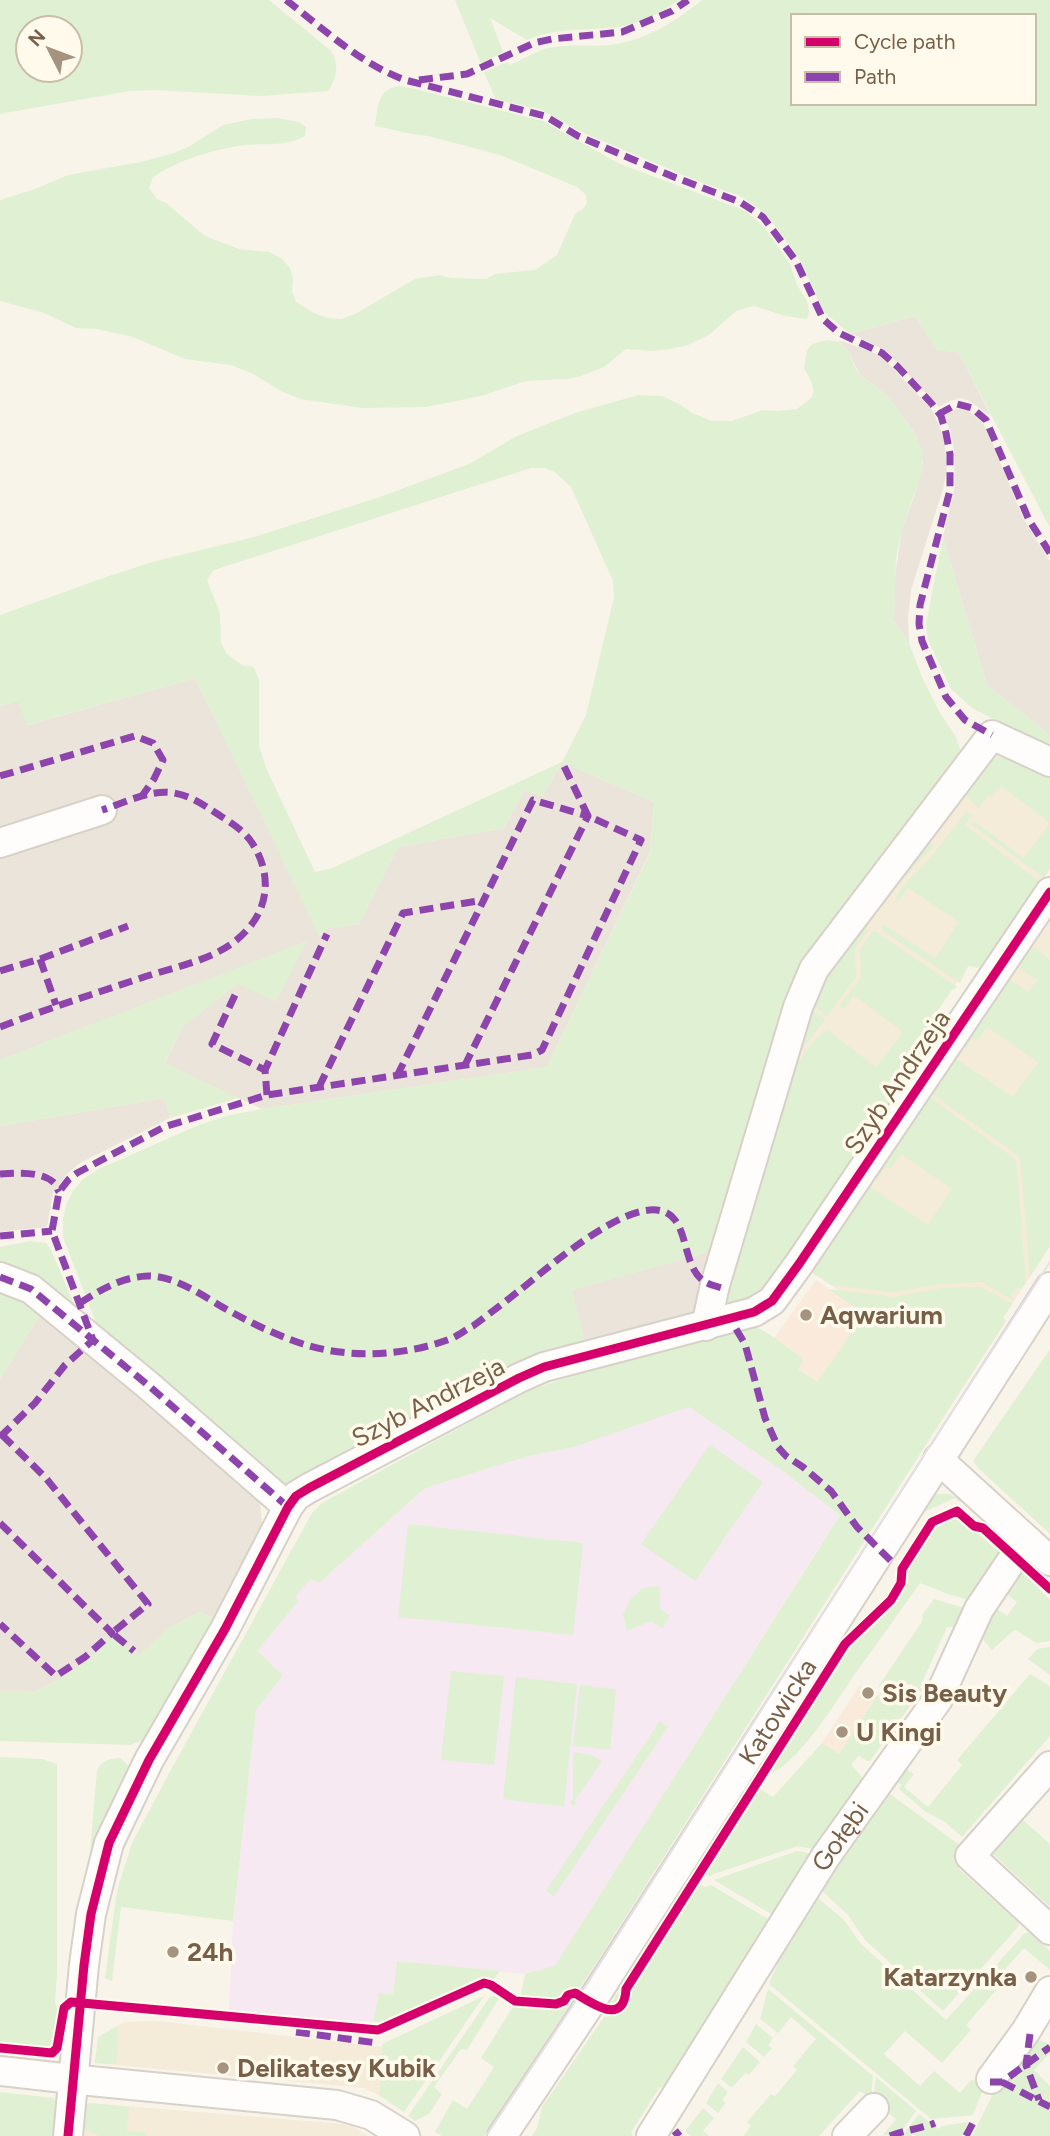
<svg xmlns="http://www.w3.org/2000/svg" width="1050" height="2136" viewBox="0 0 1050 2136" font-family="Figtree,sans-serif">
<style>
.residential{fill:#f4ebd9}
.commercial{fill:#f9eadc}
.industrial{fill:#ebe4da}
.education{fill:#f6e9f2}
.green{fill:#e0f0d3;fill-rule:evenodd}
.lines{fill:none;stroke-linecap:round;stroke-linejoin:round}
.minor-casing{stroke:#d7d1c8;stroke-width:32}
.minor{stroke:#fefdfc;stroke-width:28}
.tram{stroke:#e5e1e5;stroke-width:2}
.quiet{stroke:#8e44ad;stroke-width:7;stroke-dasharray:14 7;stroke-linecap:butt}
.cycleway-casing{stroke:#fffaeb;stroke-width:13}
.cycleway{stroke:#d6006c;stroke-width:9}
.poi-dot{fill:#a59380;stroke:#fffaeb;stroke-width:2.5}
.labels{text-anchor:middle;stroke-width:7;stroke-linejoin:round;paint-order:stroke}
.street-label{font-size:26px;fill:#785f47;stroke:#fffaeb}
.poi-label{font-size:26px;font-weight:bold;fill:#785f47;stroke:#fffaeb;text-anchor:start}
</style>
<rect width="100%" height="100%" fill="#f8f4e9"/>
<g class="residential">
<polygon points="996,753 1002,754 1050,777 1050,869 983,968 968,966 928,1025 935,1037 769,1282 759,1292 727,1304 726,1303 815,989 991,755"/>
<polygon points="1050,917 1050,1246 1003,1318 1006,1321 968,1379 810,1271"/>
<polygon points="158,2021 382,2047 379,2095 364,2088 95,2063 98,2037 125,2022"/>
<polygon points="89,2103 343,2124 352,2126 368,2136 84,2136 86,2106"/>
</g>
<g class="commercial">
<polygon points="816,1280 865,1314 817,1382 798,1369 774,1338"/>
<polygon points="860,1685 877,1696 839,1754 822,1743"/>
</g>
<g class="industrial">
<polygon points="915,316 919,323 947,352 958,351 991,416 968,400 960,398 949,401 939,407 887,352 857,336 850,334"/>
<polygon points="842,341 877,354 889,364 932,410 944,437 947,469 943,489 911,590 908,618 909,643 894,621 895,576 902,529 915,494 923,462 917,438 912,429 886,394 860,375 848,350 838,342"/>
<polygon points="956,409 967,410 981,421 986,428 1024,520 1050,562 1050,735 987,685 943,537 955,486 954,449 950,430 944,416"/>
<polygon points="195,678 320,936 325,929 359,924 398,847 504,828 524,790 543,796 562,762 654,802 650,852 547,1067 262,1109 165,1064 182,1027 238,983 306,942 0,1060 0,706 18,701 28,725"/>
<polygon points="165,1098 170,1118 80,1163 68,1173 53,1193 47,1227 0,1232 0,1126"/>
<polygon points="716,1250 698,1317 586,1346 571,1290"/>
<polygon points="42,1312 259,1494 263,1532 218,1621 200,1612 169,1628 141,1654 138,1654 112,1638 89,1660 59,1680 34,1692 0,1691 0,1379"/>
</g>
<polygon class="education" points="689,1407 780,1469 840,1514 555,1967 525,1974 397,1961 393,1994 379,1993 373,2022 229,2012 233,1921 256,1710 283,1675 257,1651 297,1603 295,1595 312,1578 319,1583 425,1488 530,1456 574,1447"/>
<g class="green">
<path d="M0 0H269L330 50C340 63 337 78 328 91L261 96 156 90 129 91 0 114ZM28 28H70V70H28Z"/>
<path d="M455 0H679C663 12 639 24 619 27 587 31 557 27 527 40L490 18 503 52 481 64Z"/>
<path d="M702 0H1050V528L958 351 947 352 936 350 915 316 850 334 824 312 800 260 770 219 758 208 740 196 700 182 579 131 540 109 496 100 484 72 507 62 510 65C521 60 533 53 545 49 565 43 589 47 610 45 645 41 675 22 702 0ZM793 16H1034V103H793Z"/>
<path d="M399 86 411 88 543 121 620 164 746 211 765 228 790 264 797 285 807 301 809 311 807 319 785 316 754 306 736 311 709 335 688 345 670 349 653 351 626 349 604 367 581 376 566 379 526 381 481 396 426 407 362 408 300 399 281 391 253 374 231 365 185 359 133 337 97 329 76 328 44 313 0 301V200L35 189 68 175 141 162 174 153 190 146 223 125 252 119 277 118 299 122 306 127 305 136C286 147 268 143 246 145 213 149 181 159 153 177L149 188 157 199 166 203 205 236 239 249 269 252 281 258 290 268 293 279 292 291 296 302 312 312 327 318 341 319 355 314 415 279 440 275 450 278 486 279 495 274 535 270 557 255 575 214 583 209 587 203 586 195 577 187 500 155 428 136 412 134 375 126C378 107 377 89 399 86Z"/>
<path d="M827 340 838 342 848 350 856 369 860 375 886 394 912 429 923 451 922 472 902 529 896 559 894 621 909 643 922 677 939 711 956 737 961 752 825 936 716 1250 572 1290 586 1346 296 1484 287 1485 277 1482 98 1328 63 1237V1218L67 1203 73 1191 83 1179 99 1169 194 1127 226 1116 262 1109 547 1067 650 853 654 802 562 762 543 796 524 790 504 828 398 847 359 924 325 929 319 936 195 678 27 725 18 701 0 706V615L109 576 156 561 254 537 377 498 469 464 515 437 552 422 578 412 639 395 662 396 679 404 692 413 712 421H732L763 410 778 411 797 409 811 398 814 391 811 381 804 368 807 350 812 344ZM531 468H545L555 472 571 487 613 581 614 597 586 715 562 762 330 869 315 872 267 770 259 746V680L254 667 242 665 227 654 221 643 220 613 207 580 214 570Z"/>
<polygon points="943,537 987,685 1050,735 1050,748 972,708 951,689 928,640 926,624"/>
<polygon points="1004,757 1023,762 1050,777 1050,823 1001,786 992,797 988,795 979,808 964,795 990,761 994,758"/>
<polygon points="966,812 972,815 965,825 1041,883 983,968 968,966 960,983 882,930 881,926 883,924 935,958 959,922 908,888 899,901 895,899 901,888 930,858"/>
<polygon points="974,821 1024,858 1050,823 1050,868 1044,878 972,825"/>
<polygon points="924,838 934,846 897,885 883,906 875,903"/>
<polygon points="861,922 868,930 855,949 856,977 827,1016 810,1003 815,989"/>
<path d="M872 932H876L957 987 951 991 928 1025 935 1037 769 1282C758 1295 744 1304 727 1304L725 1301 793 1069 816 1038 827 1030 876 1067 903 1032 854 995 843 1009 839 1006 861 978 860 950Z"/>
<polygon points="307,941 276,1002 238,984 182,1027 165,1063 238,1098 170,1118 164,1098 0,1126 0,1060"/>
<polygon points="1031,946 1050,959 1050,1246 1030,1277 1020,1157 931,1093 955,1058 1013,1097 1038,1062 987,1027 978,1040 974,1038 966,1048 963,1047 1009,979 1028,992 1037,980 1017,966"/>
<polygon points="810,1008 825,1019 789,1067"/>
<polygon points="929,1097 1016,1160 1026,1283 1021,1289 1016,1287 1011,1296 1014,1298 1013,1300 982,1282 942,1284 892,1292 831,1285 810,1271 868,1186 928,1225 952,1189 901,1154 890,1169 886,1167 878,1179 874,1177"/>
<polygon points="30,1241 46,1243 51,1250 79,1316 0,1272 0,1247"/>
<path d="M981 1287 1012 1304 1003 1318 1006 1321C830 1591 661 1866 484 2136H442L435 2132 453 2100 467 2109 494 2067 481 2058 521 1994 525 1974 555 1966 840 1515 780 1469 689 1407 574 1447 529 1456 425 1488 319 1583 311 1579 296 1595 297 1603 257 1651 283 1675 256 1710 233 1921 121 1907 112 1981 105 1978 117 1891 132 1843 167 1777 312 1513 322 1503 525 1392 568 1377 716 1338 752 1325 766 1332 801 1357 803 1362 798 1369 817 1382 865 1314 828 1289 894 1297 942 1288Z"/>
<polygon points="0,1290 16,1296 42,1312 0,1379"/>
<polygon points="1050,1349 1050,1534 979,1469 973,1461"/>
<polygon points="710,1445 763,1482 695,1581 641,1544"/>
<polygon points="936,1494 949,1494 962,1500 960,1502 955,1498 924,1512 895,1558 903,1533 930,1497"/>
<path d="M952 1519 962 1520 1004 1556 973 1601 948 1594 920 1583C899 1613 878 1642 857 1671 837 1700 798 1765 766 1776L841 1659 865 1631 895 1602 907 1581 910 1564 936 1526Z"/>
<polygon points="408,1524 583,1543 573,1635 398,1617"/>
<polygon points="1022,1572 1050,1600 1050,1641 1036,1643 1016,1630 1013,1631 992,1650 981,1637 996,1608 1007,1616 1017,1602 1007,1594"/>
<polygon points="660,1586 660,1609 670,1616 662,1628 651,1621 627,1631 623,1615 630,1600 643,1588"/>
<polygon points="934,1599 968,1609 961,1627 947,1627 920,1687 930,1696 929,1698 911,1684 878,1687 923,1620 922,1615"/>
<polygon points="200,1612 218,1621 151,1737 130,1745 0,1741 0,1691 34,1692 59,1680 89,1660 112,1637 138,1654 141,1654 169,1628"/>
<polygon points="1050,1647 1050,1675 1028,1659 1037,1649"/>
<polygon points="451,1671 504,1676 494,1765 441,1760"/>
<polygon points="1030,1674 1050,1686 1050,1736 962,1837 945,1822 926,1812 899,1789 901,1785 896,1781 904,1768 914,1774 904,1787 928,1807 962,1765 957,1760"/>
<polygon points="516,1677 577,1684 564,1807 503,1799"/>
<polygon points="580,1685 616,1689 610,1750 573,1746"/>
<polygon points="883,1693 908,1695 916,1698 870,1761 867,1761 859,1756 851,1764 865,1781 822,1851 798,1846 708,1876 705,1874 758,1788 773,1797 822,1743 839,1754 877,1696"/>
<polygon points="660,1721 668,1727 554,1896 546,1891"/>
<polygon points="573,1752 591,1755 602,1761 575,1800 576,1803 573,1806 570,1802 573,1799"/>
<polygon points="0,1757 42,1759 57,1764 57,1974 55,2002 58,2011 51,2047 0,2043"/>
<path d="M120 1758 130 1767 129 1782 89 1865 97 1770C103 1760 109 1759 120 1758Z"/>
<polygon points="890,1794 957,1843 965,1852 957,1862 960,1870 1019,1923 1018,1927 943,2011 865,1940 848,1915 821,1890"/>
<polygon points="736,1806 738,1807 623,1989 621,1997 614,2007 608,2008"/>
<polygon points="1022,1819 1050,1844 1050,1907 992,1853"/>
<polygon points="797,1851 818,1855 778,1918 714,1880"/>
<path d="M699 1884 705 1887 711 1885 775 1923 676 2088 660 2087 631 2132 633 2136H532L537 2128 542 2107 604 2017C620 2015 628 2006 632 1990Z"/>
<polygon points="816,1896 844,1920 861,1944 946,2020 1025,1933 1030,1932 1050,1951 1050,1970 1024,1948 993,1983 998,1988 966,2025 971,2030 942,2063 905,2031 884,2054 920,2086 934,2071 960,2093 971,2080 986,2082 973,2115 931,2119 769,1984 783,1951"/>
<polygon points="397,1961 500,1971 492,1981 486,1977 478,1978 388,2021 373,2022 379,1993 393,1994"/>
<polygon points="484,1987 489,1988 390,2032 387,2029"/>
<polygon points="768,1989 873,2076 871,2099 860,2091 819,2136 743,2136 751,2126 747,2122 771,2094 775,2096 797,2070 793,2066 816,2039 791,2017 778,2033 760,2019"/>
<polygon points="501,1995 467,2050 461,2049 434,2087 442,2094 429,2114 415,2121 408,2116 490,1997"/>
<polygon points="484,1996 404,2112 379,2095 382,2044"/>
<polygon points="756,2024 773,2038 768,2045 772,2048 764,2057 746,2042"/>
<polygon points="119,2025 116,2064 95,2063 98,2037"/>
<polygon points="1034,2039 1050,2044 1050,2053 1034,2070 1050,2086 1050,2136 972,2136 997,2086"/>
<polygon points="743,2047 760,2062 749,2075 745,2073 732,2088 721,2079"/>
<polygon points="876,2077 916,2111 898,2136 883,2135 896,2119 873,2101"/>
<polygon points="718,2083 728,2092 722,2100 726,2103 718,2113 706,2103"/>
<polygon points="0,2092 54,2098 55,2101 54,2136 0,2136"/>
<polygon points="89,2103 129,2107 127,2131 147,2133 146,2136 100,2136 85,2130 86,2106"/>
<polygon points="703,2108 714,2118 703,2131 709,2136 691,2136 685,2131"/>
<polygon points="919,2114 938,2129 942,2126 968,2122 962,2136 916,2136 913,2134 911,2136 902,2136"/>
</g>
<g class="lines">
<g class="minor-casing">
<g id="minor">
<polyline points="0,843 102,810"/>
<polyline points="0,1277 31,1289 149,1386 288,1507"/>
<polyline points="706,1326 715,1285 798,1007 814,969 992,735 1050,762"/>
<polyline points="938,1459 1050,1561"/>
<polyline points="1050,1766 970,1856 1050,1930"/>
<polyline points="0,2071 90,2081 337,2105 371,2115 405,2136"/>
<polyline points="991,2079 1026,2031 1050,1991"/>
<polyline points="68,2136 84,1965 91,1914 109,1843 149,1760 225,1629 288,1507 296,1496 309,1488 519,1378 544,1367 754,1312 772,1301 799,1264 1050,892"/>
<path id="s1" d="M502 2136 586 2010 1050 1287"/>
<path id="s2" d="M651 2136 826 1856 938 1699 979 1609 1012 1560 1028 1541"/>
<polyline points="847,2136 874,2108"/>
</g>
</g>
<use href="#minor" class="minor"/>
<polyline class="tram" points="486,2136 585,1987 924,1455 1050,1262"/>
<g class="quiet">
<path d="M286 0C324 29 359 63 405 80L545 116 578 136 674 177 740 202 763 217 796 261 823 319 839 333 882 353 898 367 932 404 941 416 946 433 950 454V490L920 605 919 624 922 641 946 697 965 720 992 735"/>
<polyline points="419,80 467,74 534,43 552,39 622,32 672,11 688,0"/>
<polyline points="939,414 957,404 972,408 986,420 1029,520 1050,553"/>
<polyline points="0,776 135,736 153,743 163,760 154,779 142,796"/>
<polyline points="40,959 56,1005"/>
<polyline points="0,971 40,959 128,926"/>
<polyline points="235,995 212,1044 265,1070"/>
<path d="M0 1027C46 1009 93 994 141 978 176 966 220 960 246 931 271 905 271 869 250 840 242 829 228 821 216 813 202 804 191 796 174 793 150 789 124 803 102 810"/>
<polyline points="397,1076 533,800 588,816 465,1065"/>
<polyline points="319,1087 403,913 484,900"/>
<polyline points="267,1095 265,1070 327,934"/>
<path d="M0 1174C14 1173 41 1171 53 1182 56 1184 57 1189 59 1192"/>
<polyline points="0,1236 52,1231"/>
<polyline points="0,1277 31,1289 149,1386 288,1507"/>
<path d="M80 1303C102 1289 122 1277 148 1276 176 1276 203 1296 226 1309 251 1323 276 1335 303 1344 349 1359 405 1356 450 1339 458 1336 465 1330 473 1326 489 1314 505 1302 520 1290 546 1270 645 1180 675 1220 688 1237 685 1269 705 1282 710 1285 719 1287 725 1289"/>
<polyline points="736,1329 745,1344 765,1418 778,1447 786,1456 803,1467 831,1491 857,1527 895,1565"/>
<polyline points="2,1435 45,1477 148,1604 112,1633 134,1651"/>
<polyline points="0,1437 35,1403 65,1365 93,1340 52,1231 59,1192 69,1179 77,1173 164,1127 267,1095 532,1055 542,1050 641,840 588,816 562,762"/>
<polyline points="0,1523 112,1633 85,1657 56,1676 0,1624"/>
<polyline points="296,2032 377,2043"/>
<polyline points="1030,2034 1026,2065 1039,2100"/>
<polyline points="990,2082 1002,2082 1050,2047"/>
<polyline points="1002,2082 1050,2107"/>
<polyline points="674,2136 680,2131"/>
<path d="M890 2136C905 2130 920 2129 935 2123"/>
<polyline points="966,2136 975,2119"/>
</g>
<g class="cycleway-casing">
<g id="cycleway">
<path d="M0 2048 52 2053 57 2048 64 2008 71 2002 378 2030 484 1983 491 1985 515 2001 556 2004 564 2001 568 1995 575 1993C592 2003 624 2027 626 1989L845 1644 891 1600 901 1583 902 1569 932 1522 957 1511 974 1526 983 1528 1050 1589"/>
<polyline points="68,2136 84,1965 91,1914 109,1843 149,1760 225,1629 288,1507 296,1496 309,1488 519,1378 544,1367 754,1312 772,1301 799,1264 1050,892"/>
</g>
</g>
<use href="#cycleway" class="cycleway"/>
</g>
<g class="poi-dot">
<circle cx="806" cy="1315" r="7"/>
<circle cx="868" cy="1693" r="7"/>
<circle cx="842" cy="1732" r="7"/>
<circle cx="173" cy="1952" r="7"/>
<circle cx="1031" cy="1977" r="7"/>
<circle cx="223" cy="2068" r="7"/>
</g>
<g class="labels">
<g class="street-label">
<text transform="translate(897 1082) rotate(-56)" y="9">Szyb Andrzeja</text>
<text transform="translate(428 1402) rotate(-27)" y="9">Szyb Andrzeja</text>
<text dy="9" stroke="none"><textPath href="#s1" startOffset="506">Katowicka</textPath></text>
<text dy="9" stroke="none"><textPath href="#s2" startOffset="354">Gołębi</textPath></text>
</g>
<g class="poi-label">
<text x="820" y="1324">Aqwarium</text>
<text x="882" y="1702">Sis Beauty</text>
<text x="856" y="1741">U Kingi</text>
<text x="187" y="1961">24h</text>
<text x="1017" y="1986" text-anchor="end">Katarzynka</text>
<text x="237" y="2077">Delikatesy Kubik</text>
</g>
</g>
<rect x="791" y="14" width="245" height="91" fill="#fffaeb" stroke="#c9bca9" stroke-width="2"/>
<rect x="805" y="37" width="35" height="10" fill="#d6006c" stroke="#c9bca9" stroke-width="2"/>
<text x="854" y="49" font-size="21" fill="#785f47">Cycle path</text>
<rect x="805" y="72" width="35" height="10" fill="#8e44ad" stroke="#c9bca9" stroke-width="2"/>
<text x="854" y="84" font-size="21" fill="#785f47">Path</text>
<g transform="translate(49 49) rotate(312)"><circle r="33" fill="#fffaeb" stroke="#c9bca9" stroke-width="2"/>
<path d="M0-5L12 26L0 18L-12 26Z" fill="#a59380"/>
<text y="-10" font-size="19" font-weight="bold" text-anchor="middle" fill="#785f47">N</text>
</g>
</svg>
